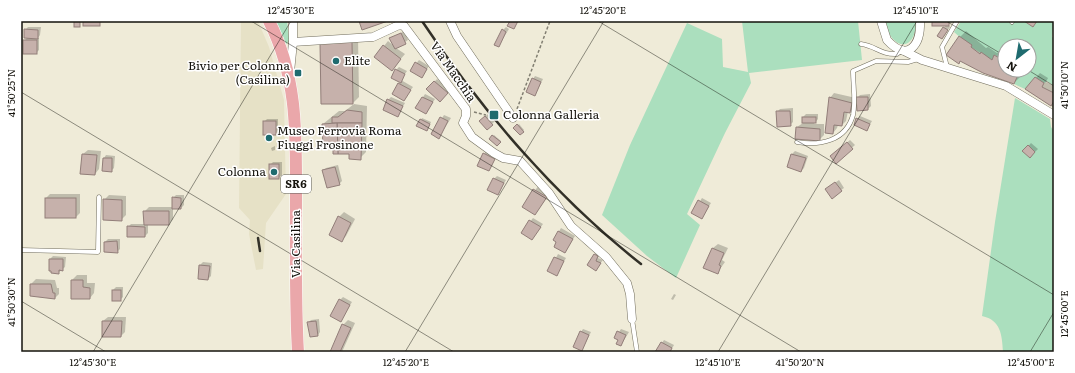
<svg xmlns="http://www.w3.org/2000/svg" width="1075" height="373" viewBox="0 0 1075 373" font-family="Literata,serif">
<style>
.built{fill:#e6e1c6}
.green{fill:#abdfbe}
.shadow{fill:#0003}
.building{fill:#c6b1ab;stroke:#927e79}
.lines{fill:none;stroke-linecap:round;stroke-linejoin:round}
.lane-casing{stroke:#716d5c;stroke-width:5}
.street-casing{stroke:#716d5c;stroke-width:9}
.primary-casing{stroke:#fff;stroke-width:13}
.path{stroke:#827f72;stroke-width:1.5;stroke-dasharray:3 2;stroke-linecap:butt}
.lane{stroke:#fff;stroke-width:4}
.street{stroke:#fff;stroke-width:8}
.primary{stroke:#eaa7aa;stroke-width:12}
.rail{stroke:#323028;stroke-width:2.5}
.ticks{fill:none;stroke:#15130d;stroke-width:1;stroke-opacity:0.45}
.poi-dot{fill:#1f6b6f;stroke:#fff;stroke-width:1.5}
.labels{text-anchor:middle;stroke-width:3;stroke-linejoin:round;paint-order:stroke}
.shield{fill:#fff;stroke:#5b5a56;stroke-width:1}
.shield-label{font-size:11px;font-weight:bold;fill:#15130d}
.poi-label{font-size:12px;fill:#15130d;stroke:#fff;text-anchor:start}
.street-label{font-size:12px;fill:#15130d;stroke:#fff}
.neatline{fill:none;stroke:#15130d;stroke-width:1.5}
.ticks-label{font-size:10px;text-anchor:middle;fill:#15130d}
</style>
<rect width="100%" height="100%" fill="#efebd8"/>
<polygon class="built" points="241,21 258,21 269,47 284,100 286,194 266,223 263,269 256,270 249,234 250,220 239,208"/>
<g class="green">
<polygon points="275,21 287,21 289,39 287,44 284,42"/>
<polygon points="742,21 858,21 862,60 749,73 751,83 725,133 687,214 700,225 676,278 647,256 602,215 630,145 687,23 722,39 723,67 748,72"/>
<path d="M885 21H916C916 54 890 50 885 21Z"/>
<polygon points="961,21 1024,21 1033,27 1037,21 1054,21 1052,37 1054,38 1054,86 1047,81 1044,83 1035,77 1025,89 1014,84 1020,70 1029,70 1029,46 1005,46 1005,61 995,55 992,60 971,47 954,32"/>
<path d="M1015 98 1050 119 1051 127 1054 131V352H1003C1002 335 1001 320 982 316L995 222Z"/>
</g>
<g class="shadow">
<polygon points="933,21 951,21 948,25 950,27 942,38 938,36 946,25"/>
<polygon points="28,27 41,27 40,35 38,38 39,38 39,50 36,53 24,41 28,37 25,30"/>
<polygon points="506,27 509,29 498,46 503,30"/>
<polygon points="404,31 408,40 396,48 405,54 392,69 384,46 388,41 394,46 391,39"/>
<polygon points="966,31 986,48 988,47 997,53 1001,50 1005,52 1005,70 1023,70 1020,77 1014,83 972,65 971,67 961,60 960,37"/>
<polygon points="358,37 359,97 353,103 322,103 321,43"/>
<polygon points="419,60 429,66 424,74 411,70"/>
<polygon points="399,67 407,71 401,80 413,87 404,99 399,84 401,82 396,70"/>
<polygon points="1040,73 1048,78 1046,82 1054,86 1054,108 1026,89"/>
<polygon points="535,76 543,79 535,95 533,79"/>
<polygon points="437,79 450,90 440,100 428,89"/>
<polygon points="834,93 856,98 854,107 850,112 848,111 846,121 842,125 838,125 837,128 833,133 830,98"/>
<polygon points="425,94 435,99 426,113 416,108"/>
<polygon points="870,94 871,106 868,109 857,98 860,95"/>
<polygon points="391,97 405,103 398,115 388,100"/>
<polygon points="354,104 367,106 366,152 360,158 334,145 323,124 339,111 345,111"/>
<polygon points="793,108 793,122 790,125 777,112 780,109"/>
<polygon points="488,114 495,121 487,129 480,121"/>
<polygon points="806,114 818,114 818,119 814,124 824,124 824,135 819,140 797,127 803,123 803,117"/>
<polygon points="444,115 451,118 439,137 432,134"/>
<polygon points="860,116 872,121 867,130 857,119"/>
<polygon points="422,118 431,122 428,129 418,126"/>
<polygon points="267,119 278,119 278,131 275,134 264,122"/>
<polygon points="519,124 524,130 520,134 515,128"/>
<polygon points="494,135 501,141 497,145 490,139"/>
<polygon points="850,140 855,145 836,162 834,154"/>
<polygon points="1031,143 1038,149 1030,157 1024,151"/>
<polygon points="275,146 275,150 272,151 271,148"/>
<polygon points="88,150 101,151 99,169 95,174 83,154"/>
<polygon points="486,151 497,156 489,170 484,154"/>
<polygon points="795,151 808,156 804,168 801,171 788,167 792,154"/>
<polygon points="106,155 115,156 114,168 111,171 104,158"/>
<polygon points="273,162 282,162 282,175 279,178 270,165"/>
<polygon points="338,165 342,181 339,184 324,170 326,168"/>
<polygon points="497,176 506,180 498,194 494,179"/>
<polygon points="839,180 844,188 841,190 829,187"/>
<polygon points="539,185 551,192 535,214 523,207"/>
<polygon points="50,194 80,194 80,213 76,217 46,198"/>
<polygon points="109,195 126,196 126,215 121,220 104,200"/>
<polygon points="176,195 184,195 184,205 181,208 173,208 173,219 169,224 148,224 148,233 145,236 128,227 131,224 145,224 144,212 149,207 173,207 173,198"/>
<polygon points="702,198 711,203 702,218 693,213"/>
<polygon points="344,212 355,219 346,236 342,240 339,217"/>
<polygon points="533,218 543,224 532,239 522,232"/>
<polygon points="561,228 575,236 565,252 558,242 554,240"/>
<polygon points="108,239 120,239 120,249 117,252 105,242"/>
<polygon points="718,244 728,248 722,260 725,262 717,273 704,267 713,248"/>
<polygon points="598,251 601,253 598,258 603,260 596,269 589,265"/>
<polygon points="558,254 566,258 557,274 549,271"/>
<polygon points="53,256 66,257 65,267 58,273 50,259"/>
<polygon points="203,262 212,263 211,276 208,279 200,265"/>
<polygon points="77,275 87,275 87,283 95,283 94,293 90,298 72,280"/>
<polygon points="36,279 55,280 57,288 59,288 59,294 55,298 31,295 31,284"/>
<polygon points="116,287 123,287 123,297 120,300 113,290"/>
<polygon points="674,294 676,295 673,300 671,299"/>
<polygon points="343,297 352,302 341,320 340,300"/>
<polygon points="108,317 126,317 125,332 121,336 103,321"/>
<polygon points="319,319 320,332 318,335 308,323 311,320"/>
<polygon points="348,320 355,323 342,352 331,352 343,325"/>
<polygon points="583,329 591,332 582,350 581,332"/>
<polygon points="621,329 629,332 621,345 619,340 615,338"/>
<polygon points="664,340 674,345 670,352 656,352"/>
</g>
<g class="building">
<rect x="74" y="21" width="6" height="6"/>
<rect x="83" y="21" width="17" height="5"/>
<polygon points="359,21 388,21 362,30"/>
<polygon points="510,21 518,21 514,29 507,26"/>
<rect x="932" y="21" width="17" height="5"/>
<polygon points="1024,21 1037,21 1033,27"/>
<polygon points="943,27 948,30 942,39 937,36"/>
<polygon points="24,29 38,30 38,39 24,38"/>
<polygon points="502,29 506,32 499,47 494,45"/>
<polygon points="401,33 406,44 395,49 389,38"/>
<polygon points="959,36 972,45 971,47 980,54 981,52 992,60 994,55 1005,61 1005,70 1020,70 1014,84 983,73 960,61 959,64 946,55"/>
<rect x="23" y="40" width="14" height="14"/>
<polygon points="352,42 353,104 321,104 320,43"/>
<polygon points="383,45 401,59 392,71 374,57"/>
<polygon points="415,62 427,69 422,78 410,71"/>
<polygon points="395,69 405,74 401,83 391,78"/>
<polygon points="1035,77 1044,83 1042,87 1054,93 1054,101 1051,106 1025,89"/>
<polygon points="532,78 541,82 535,96 526,92"/>
<polygon points="434,81 448,93 440,102 426,89"/>
<polygon points="398,83 411,90 404,101 392,94"/>
<polygon points="422,97 433,102 426,114 415,108"/>
<polygon points="829,97 852,103 850,113 844,112 842,126 834,125 833,134 825,133"/>
<polygon points="856,97 868,97 868,110 857,111"/>
<polygon points="387,99 403,106 398,117 383,110"/>
<polygon points="347,110 362,112 362,123 332,123 332,117 338,117"/>
<polygon points="776,111 790,111 791,126 777,127"/>
<polygon points="485,116 493,125 487,130 479,121"/>
<polygon points="440,117 448,121 439,139 431,134"/>
<rect x="802" y="117" width="14" height="6"/>
<polygon points="856,118 870,124 867,131 854,125"/>
<polygon points="420,119 430,124 427,131 416,126"/>
<rect x="263" y="121" width="13" height="14"/>
<polygon points="337,123 362,123 361,160 349,159 349,154 338,154"/>
<polygon points="337,123 338,154 333,154 333,146 323,147 322,124"/>
<polygon points="517,124 524,132 520,135 513,128"/>
<polygon points="796,127 820,129 820,141 795,139"/>
<polygon points="492,135 501,142 497,146 489,139"/>
<polygon points="847,142 853,149 836,164 830,156"/>
<polygon points="1028,145 1035,152 1030,158 1022,151"/>
<polygon points="483,153 495,159 489,171 477,166"/>
<polygon points="82,154 97,155 95,175 80,174"/>
<polygon points="791,154 806,158 801,172 787,167"/>
<polygon points="103,158 112,158 112,172 102,171"/>
<rect x="269" y="164" width="10" height="15"/>
<polygon points="335,167 340,185 327,188 322,170"/>
<polygon points="493,178 504,183 498,195 487,190"/>
<polygon points="835,182 842,191 832,199 825,189"/>
<polygon points="533,189 547,197 535,215 522,207"/>
<polygon points="172,197 181,198 181,209 172,209"/>
<rect x="45" y="198" width="31" height="20"/>
<polygon points="103,199 122,200 122,221 103,220"/>
<polygon points="698,200 709,206 702,219 691,213"/>
<polygon points="143,211 169,211 169,225 144,225"/>
<polygon points="338,216 351,223 342,242 329,235"/>
<polygon points="529,220 541,227 532,240 521,233"/>
<polygon points="127,226 145,227 145,237 127,237"/>
<polygon points="558,231 573,239 565,253 554,247 556,242 553,240"/>
<polygon points="117,241 118,253 104,252 104,242"/>
<polygon points="712,248 724,253 719,265 721,266 718,274 703,268"/>
<polygon points="594,254 598,256 596,261 601,263 596,271 587,265"/>
<polygon points="554,257 564,261 557,276 547,271"/>
<polygon points="49,259 63,259 63,271 59,270 59,274 51,273 51,271 49,271"/>
<polygon points="199,265 210,266 208,280 198,279"/>
<polygon points="71,280 83,280 83,287 90,288 90,299 71,299"/>
<polygon points="30,284 51,284 53,293 55,293 55,299 30,296"/>
<rect x="112" y="290" width="9" height="11"/>
<polygon points="339,299 350,305 341,322 330,316"/>
<polygon points="102,321 122,321 121,337 102,337"/>
<polygon points="316,321 318,336 310,337 307,322"/>
<polygon points="342,324 351,328 340,352 330,352"/>
<polygon points="580,331 589,335 582,351 573,347"/>
<polygon points="617,331 626,335 621,346 616,344 618,340 614,338"/>
<polygon points="661,342 672,348 670,352 655,352"/>
</g>
<g class="lines">
<g class="lane-casing">
<g id="lane">
<polyline points="1011,21 1012,22"/>
<path d="M861 44C876 46 881 55 897 54L902 50"/>
<polyline points="947,67 942,47 957,21"/>
<path d="M797 142C820 146 846 141 853 115 856 102 853 84 853 71L876 61 908 62 918 59"/>
<polyline points="21,250 98,252 99,197"/>
<polyline points="632,319 637,352"/>
</g>
</g>
<g class="street-casing">
<g id="street">
<polyline points="450,21 457,36 513,118"/>
<path d="M881 21 887 40C908 63 921 45 920 21"/>
<polyline points="293,42 373,37 399,25 404,26 466,109 466,116 463,123 472,137 494,153 503,158 520,161 549,193 571,226 606,257 627,283 630,294 632,319"/>
<polyline points="902,50 922,60 1006,86 1054,115"/>
<polyline points="290,72 293,42 293,21"/>
</g>
</g>
<g class="primary-casing">
<path id="primary" d="M269 21C298 78 296 135 296 197 296 248 295 300 298 352"/>
</g>
<g class="path">
<polyline points="517,109 550,21"/>
<polyline points="474,112 486,115"/>
</g>
<use href="#lane" class="lane"/>
<use href="#street" class="street"/>
<use href="#primary" class="primary"/>
<g class="rail">
<path d="M422 21C481 110 557 198 641 264"/>
<polyline points="258,238 260,251"/>
</g>
</g>
<path class="ticks" d="M251 21 801 352M598 21 1054 295M946 21 1005 56M1028 70 1054 86M21 92 454 352M21 301 106 352M93 352 291 21M405 352 604 21M718 352 917 21M1030 352 1054 312"/>
<g class="poi-dot">
<circle cx="336" cy="61" r="4"/>
<rect x="294" y="69" width="8" height="8" rx="2"/>
<rect x="489" y="110" width="10" height="10" rx="2"/>
<circle cx="269" cy="138" r="4"/>
<circle cx="274" cy="172" r="4"/>
</g>
<g class="labels">
<rect class="shield" x="281" y="175" width="30" height="18" rx="3"/>
<g class="shield-label">
<text x="296" y="188">SR6</text>
</g>
<g class="poi-label">
<text x="344" y="65">Elite</text>
<text x="290" y="70" text-anchor="end">Bivio per Colonna<tspan x="290" dy="14">(Casilina)</tspan></text>
<text x="503" y="119">Colonna Galleria</text>
<text x="277" y="135">Museo Ferrovia Roma<tspan x="277" dy="14">Fiuggi Frosinone</tspan></text>
<text x="266" y="176" text-anchor="end">Colonna</text>
</g>
<g class="street-label">
<text transform="translate(453 72) rotate(55)" y="4">Via Macchia</text>
<text transform="translate(296 244) rotate(-90)" y="4">Via Casilina</text>
</g>
</g>
<rect width="1075" height="373" fill="none" stroke="#ffffff" stroke-width="44"/>
<g transform="translate(1017 58) rotate(211)"><circle r="19" fill="#ffffff" stroke="#a1a19e"/>
<path d="M0-3L7 15L0 10L-7 15Z" fill="#1f6b6f"/>
<text y="-6" font-size="11" font-weight="bold" text-anchor="middle" fill="#15130d">N</text>
</g>
<rect x="22" y="22" width="1031" height="329" class="neatline"/>
<g class="ticks-label">
<text x="291" y="14">12°45'30"E</text>
<text x="603" y="14">12°45'20"E</text>
<text x="916" y="14">12°45'10"E</text>
<text transform="translate(1064 85) rotate(-90)" y="4">41°50'10"N</text>
<text transform="translate(11 93) rotate(-90)" y="4">41°50'25"N</text>
<text transform="translate(11 302) rotate(-90)" y="4">41°50'30"N</text>
<text transform="translate(1064 314) rotate(-90)" y="4">12°45'00"E</text>
<text x="93" y="366">12°45'30"E</text>
<text x="406" y="366">12°45'20"E</text>
<text x="718" y="366">12°45'10"E</text>
<text x="800" y="366">41°50'20"N</text>
<text x="1031" y="366">12°45'00"E</text>
</g>
</svg>
